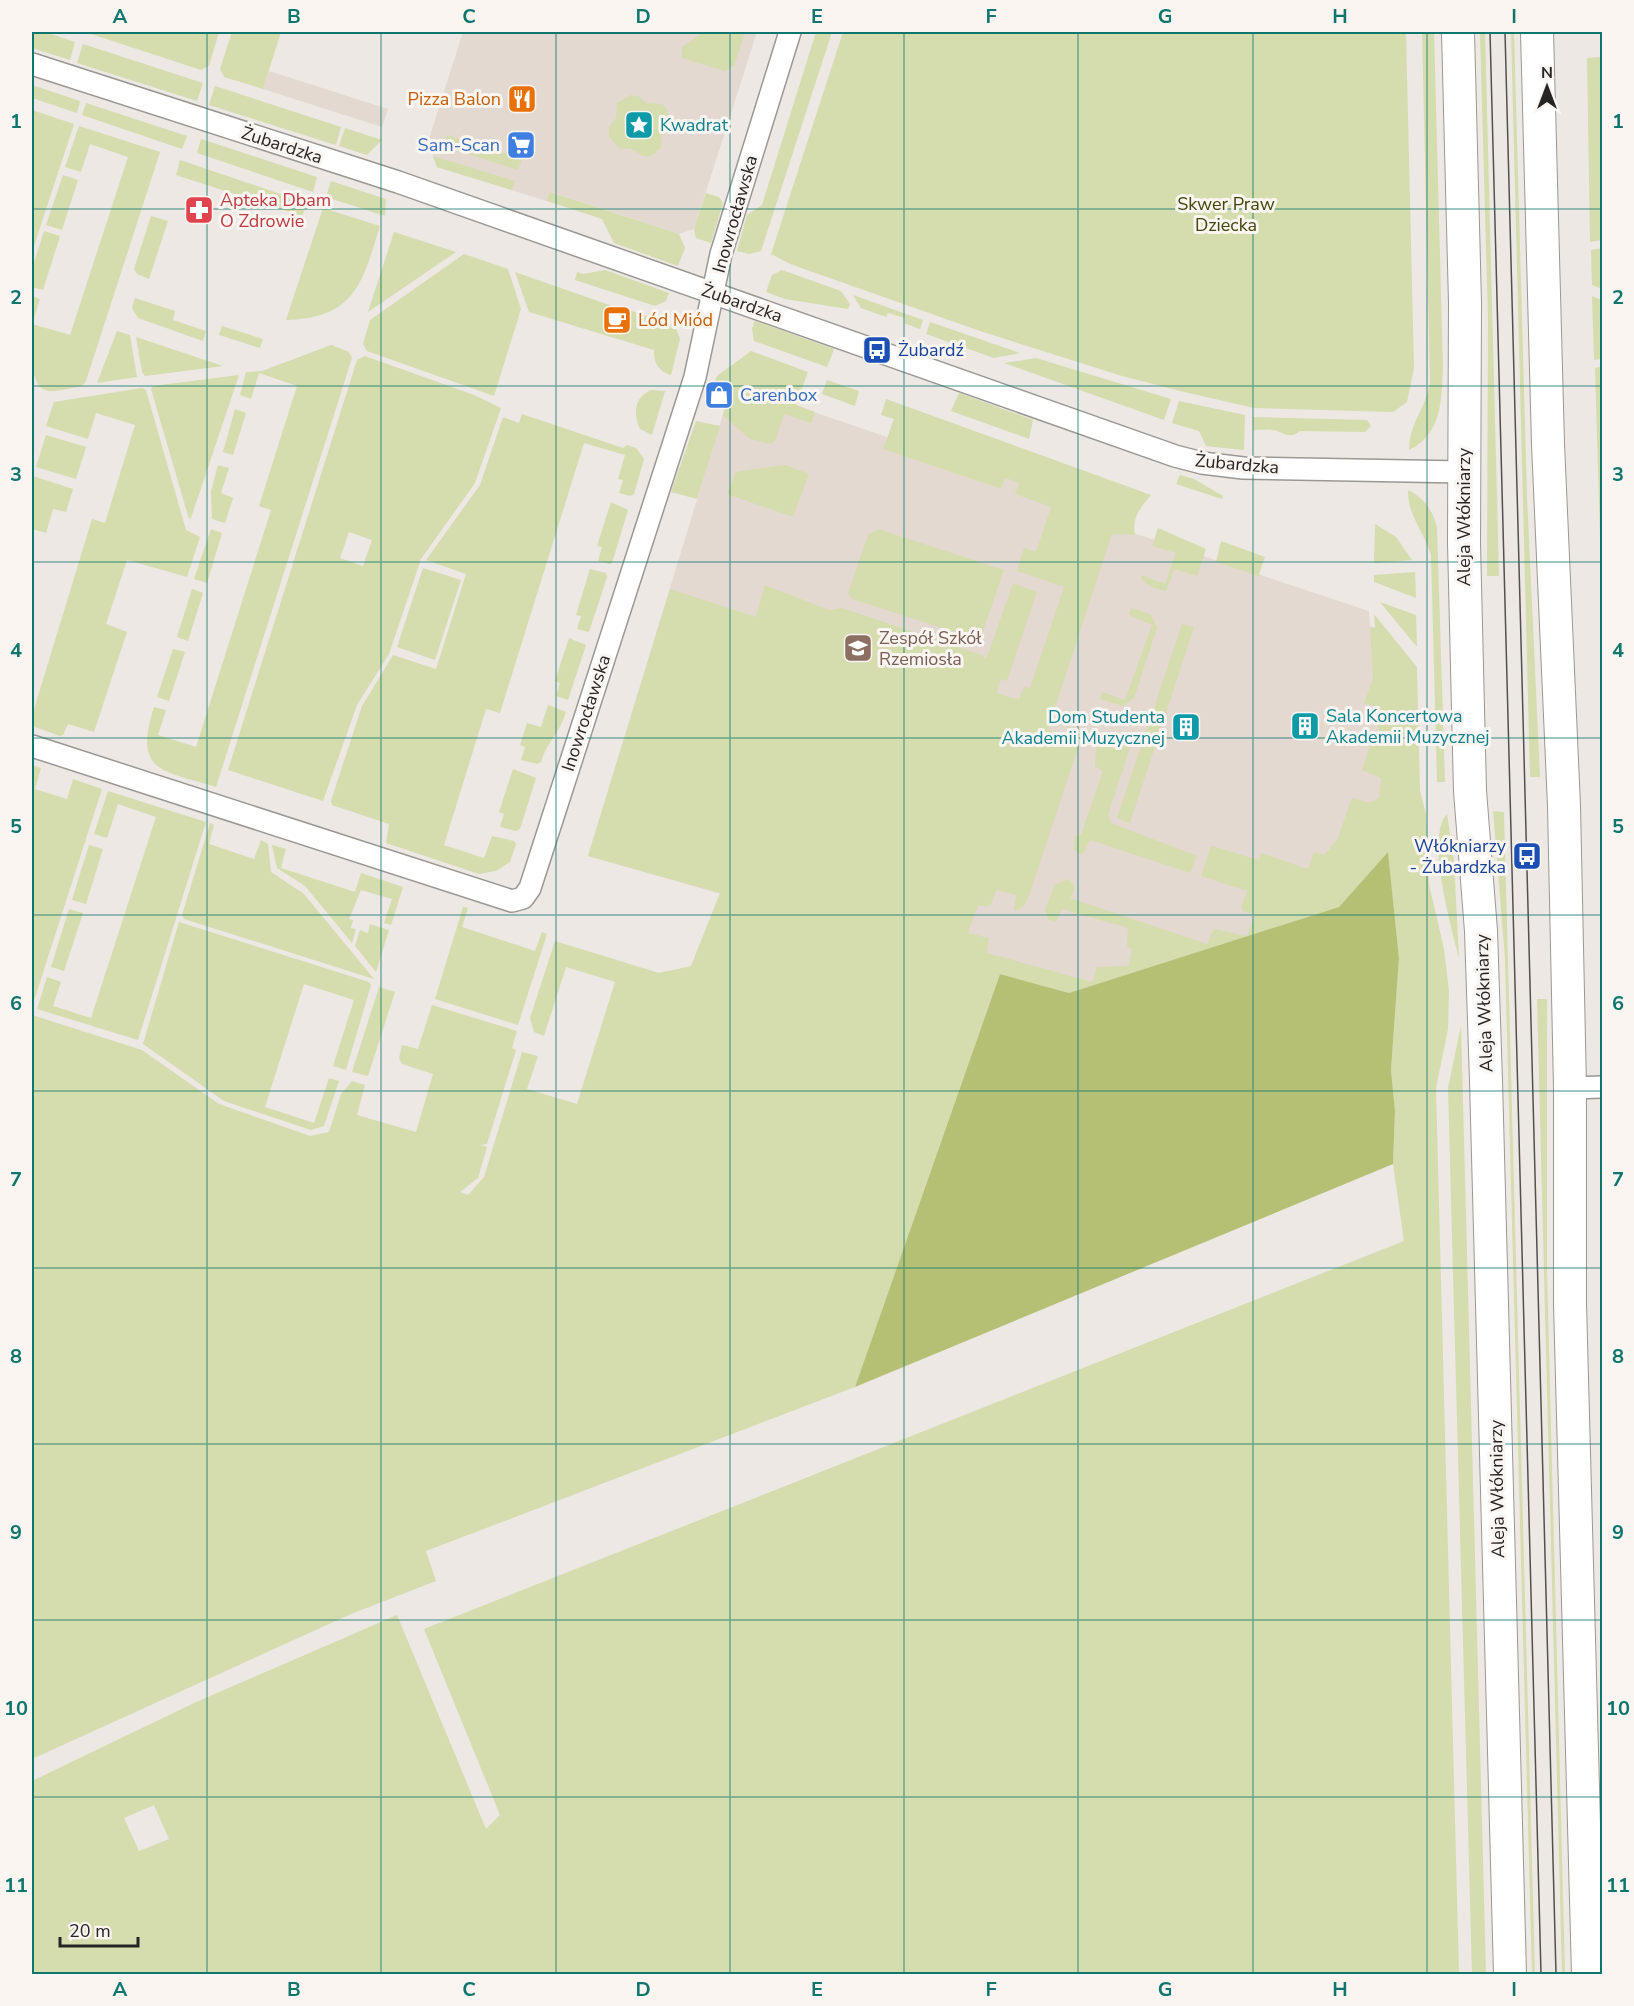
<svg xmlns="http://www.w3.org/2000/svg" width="1634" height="2006" viewBox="0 0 1634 2006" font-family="'Nunito Sans',sans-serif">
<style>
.built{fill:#e3d9d0}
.green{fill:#d5dcae;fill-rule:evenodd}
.forest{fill:#b6c074}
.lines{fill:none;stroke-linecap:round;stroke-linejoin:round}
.minor-casing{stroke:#9b9793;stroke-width:24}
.primary-casing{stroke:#9b9793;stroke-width:34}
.minor{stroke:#fff;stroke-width:21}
.primary{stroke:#fff;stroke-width:32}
.tram{stroke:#52504e;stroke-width:1.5}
.grid{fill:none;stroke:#0f766e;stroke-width:1.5;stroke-opacity:0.55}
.labels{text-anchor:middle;stroke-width:6;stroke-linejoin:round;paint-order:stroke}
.food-label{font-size:18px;fill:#c56008;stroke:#faf5f1;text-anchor:end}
.culture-label{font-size:18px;fill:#0d838f;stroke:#faf5f1;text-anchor:start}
.street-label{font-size:18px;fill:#272524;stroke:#faf5f1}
.shop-label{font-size:18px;fill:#366cbe;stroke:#faf5f1;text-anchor:end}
.health-label{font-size:18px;fill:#be3a42;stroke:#faf5f1;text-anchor:start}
.park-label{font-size:18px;fill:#404509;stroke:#faf5f1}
.transit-label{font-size:18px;fill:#164399;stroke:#faf5f1;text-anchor:start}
.education-label{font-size:18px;fill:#785e54;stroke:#faf5f1;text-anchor:start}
.neatline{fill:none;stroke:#0f766e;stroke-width:2}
.grid-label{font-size:20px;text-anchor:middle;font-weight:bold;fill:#0f766e}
</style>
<rect width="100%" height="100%" fill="#ede8e3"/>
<g class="built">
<polygon points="463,32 757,32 694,229 679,234 551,192 547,201 437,167 428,142"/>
<polygon points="269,71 388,109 382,127 263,89"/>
<polygon points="737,386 887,437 884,449 1001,489 1005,478 1019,483 1016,494 1369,611 1370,626 1381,630 1389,779 1339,907 1069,993 588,856 725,408 731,389"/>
</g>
<g class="green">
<polygon points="32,32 45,32 75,42 70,60 32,48"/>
<polygon points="85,32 219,32 209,66 201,70"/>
<polygon points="232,32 281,32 263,89 224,77 220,69"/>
<polygon points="703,32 745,32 734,66 724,71 682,58 682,47"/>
<polygon points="816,32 832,32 761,251 749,254 737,251 747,215 762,205"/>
<polygon points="843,32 1406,32 1414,368 1407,402 1393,412 1254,408 1180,391 1122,376 980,331 790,264 771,254"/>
<path d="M1422 32H1434L1443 367C1441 400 1443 433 1409 450 1410 420 1426 410 1430 381Z"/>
<polygon points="1480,32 1485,32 1499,576 1487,576 1488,319"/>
<polygon points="1511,32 1514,32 1527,497 1540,777 1530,777"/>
<polygon points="83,44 203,83 197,101 77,63"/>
<polygon points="1602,57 1602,240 1590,242 1587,58"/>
<polygon points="32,85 80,101 77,113 32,98"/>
<polygon points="215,86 341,127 336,145 209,105"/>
<path d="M631 95 640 97 646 103 662 104C673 115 668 120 662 132 661 135 662 143 661 147 645 166 642 151 630 149 627 148 623 149 620 149L609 137V127L616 118 617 103Z"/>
<polygon points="86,103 187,136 182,149 82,115"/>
<polygon points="32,110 74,124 32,252"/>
<path d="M79 126 160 152 86 381 82 386C71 388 54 393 45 390 25 384 31 313 32 296L40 299 32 324 70 335 128 157 90 144 81 172 65 167Z"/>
<polygon points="345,128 382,140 367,155 339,146"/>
<polygon points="447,135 522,159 518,170 443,146"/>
<polygon points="201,139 317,177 313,192 197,153"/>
<polygon points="433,156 515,181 512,190 437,167"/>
<polygon points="180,160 307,203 302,216 176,175"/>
<polygon points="63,175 78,180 62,230 46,225"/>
<polygon points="331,181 386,199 385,216 326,197"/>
<polygon points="550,192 679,234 685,248 678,266 614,243 602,219 547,201"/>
<polygon points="706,193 719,197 723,203 711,243 696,238 694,229"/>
<path d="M323 208 380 226C362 284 355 318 286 320Z"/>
<polygon points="151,216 168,221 149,279 137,274 134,269"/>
<polygon points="44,231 60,236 43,290 32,287 32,269"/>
<polygon points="394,232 456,252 368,312"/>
<polygon points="1602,248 1602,289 1592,285 1591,250"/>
<polygon points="464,254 508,269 521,309 494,396 367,351 363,344 370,320"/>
<polygon points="605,270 669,293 666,301 655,306 575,280 577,272 583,274"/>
<polygon points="782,270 841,291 850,304 848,309 785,299 766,292 772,275"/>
<path d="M515 272 615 307 609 326 620 330 629 310 675 326 680 339 671 375C659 372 653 362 654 350L529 312Z"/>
<polygon points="853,295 923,320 920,329 904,323 905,318 888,313 886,317 861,308"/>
<polygon points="1592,296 1602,300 1602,359 1594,360"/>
<polygon points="135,298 175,311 173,320 206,331 203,341 138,318 132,308"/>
<polygon points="755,321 834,349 827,367 754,341 752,329"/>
<polygon points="930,322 1020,353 994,358 926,334"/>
<polygon points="222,326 263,339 260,348 219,335"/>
<polygon points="117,331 130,335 137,377 97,383"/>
<polygon points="136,337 223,366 145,376 142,372"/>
<path d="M331 345 349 352 352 358 216 787C162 770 133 773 154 707L166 710 158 735 196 747 271 510 259 506 297 386 259 373 251 399 240 395 246 372 262 371Z"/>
<polygon points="751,351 808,372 796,405 815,412 811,423 784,414 776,439 771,444 750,439 723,415 731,389 714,383 717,376"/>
<path d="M365 356 474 395 501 408 475 483 421 559 389 654 357 705 323 801 228 770 357 360ZM349 532 372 540 363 566 340 558Z"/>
<polygon points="1036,358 1171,399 1164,420 1004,363"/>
<polygon points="1602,366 1602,539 1600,536 1595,368"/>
<polygon points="239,375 191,518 189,519 151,389 153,386"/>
<polygon points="827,380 859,391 855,406 822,394"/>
<polygon points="142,388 146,390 186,530 200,537 187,577 127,560 106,624 127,632 94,732 68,724 63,735 60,736 32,726 32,716 92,519 105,523 135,425 96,413 88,439 46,426 54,402"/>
<path d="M651 390 665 391 652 435 640 429C633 413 634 398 651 390Z"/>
<polygon points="959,393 1033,420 1029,439 951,411"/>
<path d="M886 399 1151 495C1140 508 1132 517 1135 535L1112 534 1048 729 1065 736 1068 725 1073 731 1078 748 1028 899 1023 907 1014 911 1016 895 997 890 991 904 986 907 978 905 968 933 989 938 987 953 1092 982 1097 967 1128 966 1132 949 1127 946 1128 928 1062 909 1056 922 1048 919 1045 910 1055 884 1069 879 1073 884 1074 891 1070 898 1207 944 1214 929 1247 936 1255 915 1243 911 1241 907 1247 891 1201 876 1211 846 1259 860 1261 853 1308 869 1314 852 1324 855 1337 840 1352 798 1370 803 1379 798 1381 778 1362 770 1373 736 1377 738 1378 734 1377 707 1364 703 1373 679 1370 627 1375 628 1374 614 1417 667 1420 791 1426 814 1429 884 1444 949 1449 991 1448 1029 1436 1088 1459 1974H32V1782L34 1780 194 1703 397 1615 486 1829 500 1815 424 1629 1404 1241 1393 1164 1395 1111 1391 1070 1399 958 1388 853 1339 907 1069 993 1000 974 855 1387 426 1551 436 1581 351 1614 32 1759V1015L142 1050 219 1104 310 1136 329 1132 341 1094 352 1081 365 1085 357 1115 416 1132 433 1074 402 1064 399 1058 402 1045 418 1049 432 1005 517 1031 512 1048 516 1050 487 1144 480 1145 487 1147 478 1178 460 1192 468 1195 484 1177 522 1052 538 1056 527 1089 577 1104 615 982 566 967 544 1036 534 1032 530 1018 555 941 659 973 691 966 720 893 588 856 670 589 756 617 765 585 829 610 842 608 982 655 986 660 1013 583 1037 592 1007 681 1001 679 997 693 1019 700 1024 687 1030 688 1064 587 1017 571 1024 548 1036 552 1051 507 1015 494 1019 483 1005 478 1001 489 883 449 894 419 881 415ZM154 1805 169 1839 139 1851 124 1818Z"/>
<polygon points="1179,401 1245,415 1244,450 1206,446 1199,431 1172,423"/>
<polygon points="235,409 246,413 233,455 223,452"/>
<polygon points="522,414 623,448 627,445 636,448 644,459 634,494 630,496 619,493 623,480 618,479 625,455 584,443 500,713 486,709 444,845 484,858 492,836 514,841 516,844 510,862 496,871 479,874 386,843 389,824 332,805 331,801 362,706 393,655 436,669 466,574 426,560 480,485 503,417 519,423"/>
<path d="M1253 417 1367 420 1371 426 1365 432 1300 431C1289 440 1283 432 1273 430 1267 429 1260 430 1253 430Z"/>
<polygon points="696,421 720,426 697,499 671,492"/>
<polygon points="46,435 86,447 76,479 36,467"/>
<polygon points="218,465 229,468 221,493 233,498 225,523 212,519 211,491"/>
<polygon points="786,465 809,474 793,517 727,494 736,472"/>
<polygon points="1180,475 1194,479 1223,496 1222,499 1176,484"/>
<polygon points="33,476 73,489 66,512 53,509 46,533 32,529"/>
<path d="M1408 490C1425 499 1433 510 1437 528L1445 782H1437L1431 555C1423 529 1408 517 1408 490Z"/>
<polygon points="611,502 628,510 612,563 609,564 598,561 602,547 597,546"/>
<polygon points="1375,524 1396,537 1412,560 1374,563"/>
<polygon points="1158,528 1206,549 1197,576 1174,569 1166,591 1153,588 1142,580 1141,575 1165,584 1176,553 1152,546"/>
<polygon points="211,529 222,533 207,583 194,579"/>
<polygon points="878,529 1004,570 980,640 852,599 848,593 868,535"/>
<polygon points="1221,541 1265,557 1259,574 1261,577 1216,562"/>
<polygon points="423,568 461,580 435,660 397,647"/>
<polygon points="590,569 606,573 607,577 589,632 577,629 581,616 576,615"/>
<polygon points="1415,572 1416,598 1374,582 1374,575"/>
<polygon points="192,589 203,593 188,641 177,637"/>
<polygon points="1380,602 1416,615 1417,647"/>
<polygon points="1131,608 1150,614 1157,627 1134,698 1123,706 1100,699 1102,692 1125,700 1152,625 1129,615"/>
<polygon points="1182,624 1194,627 1130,823 1117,818"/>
<polygon points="569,638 586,645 568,700 556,696 560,683 555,681"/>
<polygon points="173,649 185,652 169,701 157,697"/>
<path d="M548 705 566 712C561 731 546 743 541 762L537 764 521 760 525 747 520 745 527 723 541 727Z"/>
<polygon points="1097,731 1131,745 1108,814 1111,823 1197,856 1190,873 1090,840 1084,852 1080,854 1074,850 1075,836 1081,835 1103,771 1095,766"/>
<polygon points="32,765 41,768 35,789 67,799 73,779 102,789 32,1007"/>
<polygon points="513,769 536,778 520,829 516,831 500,827 504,814 499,812"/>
<polygon points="108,791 206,822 138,1040 37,1009 47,977 61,982 53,1006 91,1018 156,817 118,804 107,838 94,834"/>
<polygon points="1493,811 1504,812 1535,1974 1532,1974 1505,958"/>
<path d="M1447 814 1454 861 1459 958C1452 929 1425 837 1447 814Z"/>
<polygon points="210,823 214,825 209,844 254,859 261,840 268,844 271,872 304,894 374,979 184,919 182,915"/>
<polygon points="89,845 103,849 86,904 72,900"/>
<polygon points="272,845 286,849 281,868 355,892 361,873 403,887 391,925 384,923 392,899 361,890 349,919 353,920 351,928 356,929 352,943 305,886 277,868"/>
<polygon points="463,907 468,908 462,927 535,951 542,932 547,934 518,1025 435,999"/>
<polygon points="69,909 83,913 64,971 51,967"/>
<polygon points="179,922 369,982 371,985 346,1070 333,1066 354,1000 304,984 265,1107 314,1123 329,1078 339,1081 324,1126 311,1130 224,1101 143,1044"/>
<polygon points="370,924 389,930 376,972 355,946 360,930 368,933"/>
<polygon points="379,987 395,992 368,1076 352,1072"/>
<polygon points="1537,999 1547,999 1547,1272 1565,1974 1562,1974"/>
<polygon points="1461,1026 1486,1974 1472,1974 1448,1088"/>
</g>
<polygon class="forest" points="1388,852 1399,958 1391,1070 1395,1111 1393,1164 855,1387 1000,974 1069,993 1339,907"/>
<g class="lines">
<g class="minor-casing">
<g id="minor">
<polyline points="32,64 398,182 1175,456 1202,463 1243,468 1463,472"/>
<polyline points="32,746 512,901 523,898 530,888 695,377 721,254 790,32"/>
<polyline points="1570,1088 1602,1087"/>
</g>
</g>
<g class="primary-casing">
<g id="primary">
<polyline points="1458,32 1465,303 1464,543 1470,791 1481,931 1486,1081 1510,1974"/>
<polyline points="1537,32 1548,444 1564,806 1570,1088 1570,1304 1588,1974"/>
</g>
</g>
<use href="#minor" class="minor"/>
<use href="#primary" class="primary"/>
<g class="tram">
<polyline points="1490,32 1541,1974"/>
<polyline points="1505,32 1556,1974"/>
</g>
</g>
<path class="grid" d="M207 32V1974M381 32V1974M556 32V1974M730 32V1974M904 32V1974M1078 32V1974M1253 32V1974M1427 32V1974M32 209H1602M32 386H1602M32 562H1602M32 738H1602M32 915H1602M32 1091H1602M32 1268H1602M32 1444H1602M32 1620H1602M32 1797H1602"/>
<defs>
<g id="restaurant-square" transform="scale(1.5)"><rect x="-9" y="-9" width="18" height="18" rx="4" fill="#e8710a" stroke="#faf5f1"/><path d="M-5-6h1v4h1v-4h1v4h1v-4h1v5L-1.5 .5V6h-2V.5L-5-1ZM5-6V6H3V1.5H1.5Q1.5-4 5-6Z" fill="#fff"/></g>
<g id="sight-square" transform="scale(1.5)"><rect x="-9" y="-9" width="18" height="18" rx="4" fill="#0f9aa8" stroke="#faf5f1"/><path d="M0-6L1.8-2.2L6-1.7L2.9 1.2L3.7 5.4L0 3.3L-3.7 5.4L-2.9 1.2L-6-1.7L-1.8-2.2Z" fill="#fff"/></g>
<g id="supermarket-square" transform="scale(1.5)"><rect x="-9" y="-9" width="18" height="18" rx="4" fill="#3f7fe0" stroke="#faf5f1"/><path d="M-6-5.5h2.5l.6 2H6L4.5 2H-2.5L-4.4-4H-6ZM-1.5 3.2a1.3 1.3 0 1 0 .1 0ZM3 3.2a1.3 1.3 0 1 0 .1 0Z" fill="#fff"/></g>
<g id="pharmacy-square" transform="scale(1.5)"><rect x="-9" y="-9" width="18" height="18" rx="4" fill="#e0444e" stroke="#faf5f1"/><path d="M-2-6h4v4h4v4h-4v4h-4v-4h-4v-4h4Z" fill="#fff"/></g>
<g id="cafe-square" transform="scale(1.5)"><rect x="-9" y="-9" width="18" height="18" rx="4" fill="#e8710a" stroke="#faf5f1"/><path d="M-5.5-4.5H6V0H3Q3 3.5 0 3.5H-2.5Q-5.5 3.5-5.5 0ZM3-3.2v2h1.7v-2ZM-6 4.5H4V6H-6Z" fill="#fff"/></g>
<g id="bus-square" transform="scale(1.5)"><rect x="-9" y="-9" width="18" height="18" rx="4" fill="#1a4fb4" stroke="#faf5f1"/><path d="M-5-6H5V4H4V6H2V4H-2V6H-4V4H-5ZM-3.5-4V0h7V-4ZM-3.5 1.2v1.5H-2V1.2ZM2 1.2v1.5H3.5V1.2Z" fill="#fff"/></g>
<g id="shop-square" transform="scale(1.5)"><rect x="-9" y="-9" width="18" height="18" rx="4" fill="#3f7fe0" stroke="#faf5f1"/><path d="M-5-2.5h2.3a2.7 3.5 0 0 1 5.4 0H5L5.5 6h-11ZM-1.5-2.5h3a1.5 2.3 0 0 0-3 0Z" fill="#fff"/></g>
<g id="university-square" transform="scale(1.5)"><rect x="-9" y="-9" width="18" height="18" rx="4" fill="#8d6e63" stroke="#faf5f1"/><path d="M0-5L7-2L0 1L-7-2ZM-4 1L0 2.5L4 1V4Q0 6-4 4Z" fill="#fff"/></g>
<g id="building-square" transform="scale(1.5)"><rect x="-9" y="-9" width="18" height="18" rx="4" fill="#0f9aa8" stroke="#faf5f1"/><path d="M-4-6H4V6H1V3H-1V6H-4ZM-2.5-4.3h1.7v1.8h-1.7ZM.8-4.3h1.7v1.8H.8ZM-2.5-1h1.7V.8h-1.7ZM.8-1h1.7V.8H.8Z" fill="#fff"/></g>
</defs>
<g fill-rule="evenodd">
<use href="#restaurant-square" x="522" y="99"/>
<use href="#sight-square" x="639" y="125"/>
<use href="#supermarket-square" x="521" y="145"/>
<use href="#pharmacy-square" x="199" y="210"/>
<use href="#cafe-square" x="617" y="320"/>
<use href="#bus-square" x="877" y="350"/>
<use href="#shop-square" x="719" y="395"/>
<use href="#university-square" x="858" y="648"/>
<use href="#building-square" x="1305" y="726"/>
<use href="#building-square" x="1186" y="727"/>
<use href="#bus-square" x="1527" y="856"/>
</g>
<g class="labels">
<g class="food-label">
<text x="501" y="105">Pizza Balon</text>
<text x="638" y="326" text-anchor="start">Lód Miód</text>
</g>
<g class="culture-label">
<text x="660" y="131">Kwadrat</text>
<text x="1326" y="722">Sala Koncertowa<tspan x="1326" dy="21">Akademii Muzycznej</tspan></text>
<text x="1165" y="723" text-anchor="end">Dom Studenta<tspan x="1165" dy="21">Akademii Muzycznej</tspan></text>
</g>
<g class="street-label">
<text transform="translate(282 145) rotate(18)" y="6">Żubardzka</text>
<text transform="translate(735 214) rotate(-74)" y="6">Inowrocławska</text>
<text transform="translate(742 303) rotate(19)" y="6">Żubardzka</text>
<text transform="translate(1237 464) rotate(5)" y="6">Żubardzka</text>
<text transform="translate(1464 517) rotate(-90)" y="6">Aleja Włókniarzy</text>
<text transform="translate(586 713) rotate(-72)" y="6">Inowrocławska</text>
<text transform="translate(1484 1003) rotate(-92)" y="6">Aleja Włókniarzy</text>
<text transform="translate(1497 1489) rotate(-91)" y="6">Aleja Włókniarzy</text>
</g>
<g class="shop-label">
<text x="500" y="151">Sam-Scan</text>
<text x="740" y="401" text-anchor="start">Carenbox</text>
</g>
<g class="health-label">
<text x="220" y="206">Apteka Dbam<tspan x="220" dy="21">O Zdrowie</tspan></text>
</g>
<g class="park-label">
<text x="1226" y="210">Skwer Praw<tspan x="1226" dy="21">Dziecka</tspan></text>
</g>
<g class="transit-label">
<text x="898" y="356">Żubardź</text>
<text x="1506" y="852" text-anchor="end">Włókniarzy<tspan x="1506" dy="21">- Żubardzka</tspan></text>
</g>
<g class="education-label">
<text x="879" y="644">Zespół Szkół<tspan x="879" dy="21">Rzemiosła</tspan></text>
</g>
</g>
<rect width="1634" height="2006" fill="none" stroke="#faf5f1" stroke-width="66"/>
<g transform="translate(1547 87)" stroke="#faf5f1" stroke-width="4.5" paint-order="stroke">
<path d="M0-4.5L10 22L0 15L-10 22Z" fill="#272524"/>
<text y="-9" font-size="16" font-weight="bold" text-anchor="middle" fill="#272524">N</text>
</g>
<path d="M60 1937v9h78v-9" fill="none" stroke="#272524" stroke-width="3"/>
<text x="69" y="1937" font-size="18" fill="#272524" stroke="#faf5f1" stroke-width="4.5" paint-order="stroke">20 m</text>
<rect x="33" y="33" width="1568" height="1940" class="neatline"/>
<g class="grid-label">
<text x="120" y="23">A</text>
<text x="294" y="23">B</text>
<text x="469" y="23">C</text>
<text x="643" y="23">D</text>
<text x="817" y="23">E</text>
<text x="991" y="23">F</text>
<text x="1165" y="23">G</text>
<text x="1340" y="23">H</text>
<text x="1514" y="23">I</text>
<text x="16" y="128">1</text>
<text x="1618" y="128">1</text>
<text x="16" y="304">2</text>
<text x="1618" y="304">2</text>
<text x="16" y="481">3</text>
<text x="1618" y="481">3</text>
<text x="16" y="657">4</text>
<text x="1618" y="657">4</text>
<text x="16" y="833">5</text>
<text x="1618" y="833">5</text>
<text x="16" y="1010">6</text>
<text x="1618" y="1010">6</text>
<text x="16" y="1186">7</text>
<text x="1618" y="1186">7</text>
<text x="16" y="1363">8</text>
<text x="1618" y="1363">8</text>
<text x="16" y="1539">9</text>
<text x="1618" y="1539">9</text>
<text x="16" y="1715">10</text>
<text x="1618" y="1715">10</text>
<text x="16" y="1892">11</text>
<text x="1618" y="1892">11</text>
<text x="120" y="1996">A</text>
<text x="294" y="1996">B</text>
<text x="469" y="1996">C</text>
<text x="643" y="1996">D</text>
<text x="817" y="1996">E</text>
<text x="991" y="1996">F</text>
<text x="1165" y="1996">G</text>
<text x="1340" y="1996">H</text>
<text x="1514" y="1996">I</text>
</g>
</svg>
